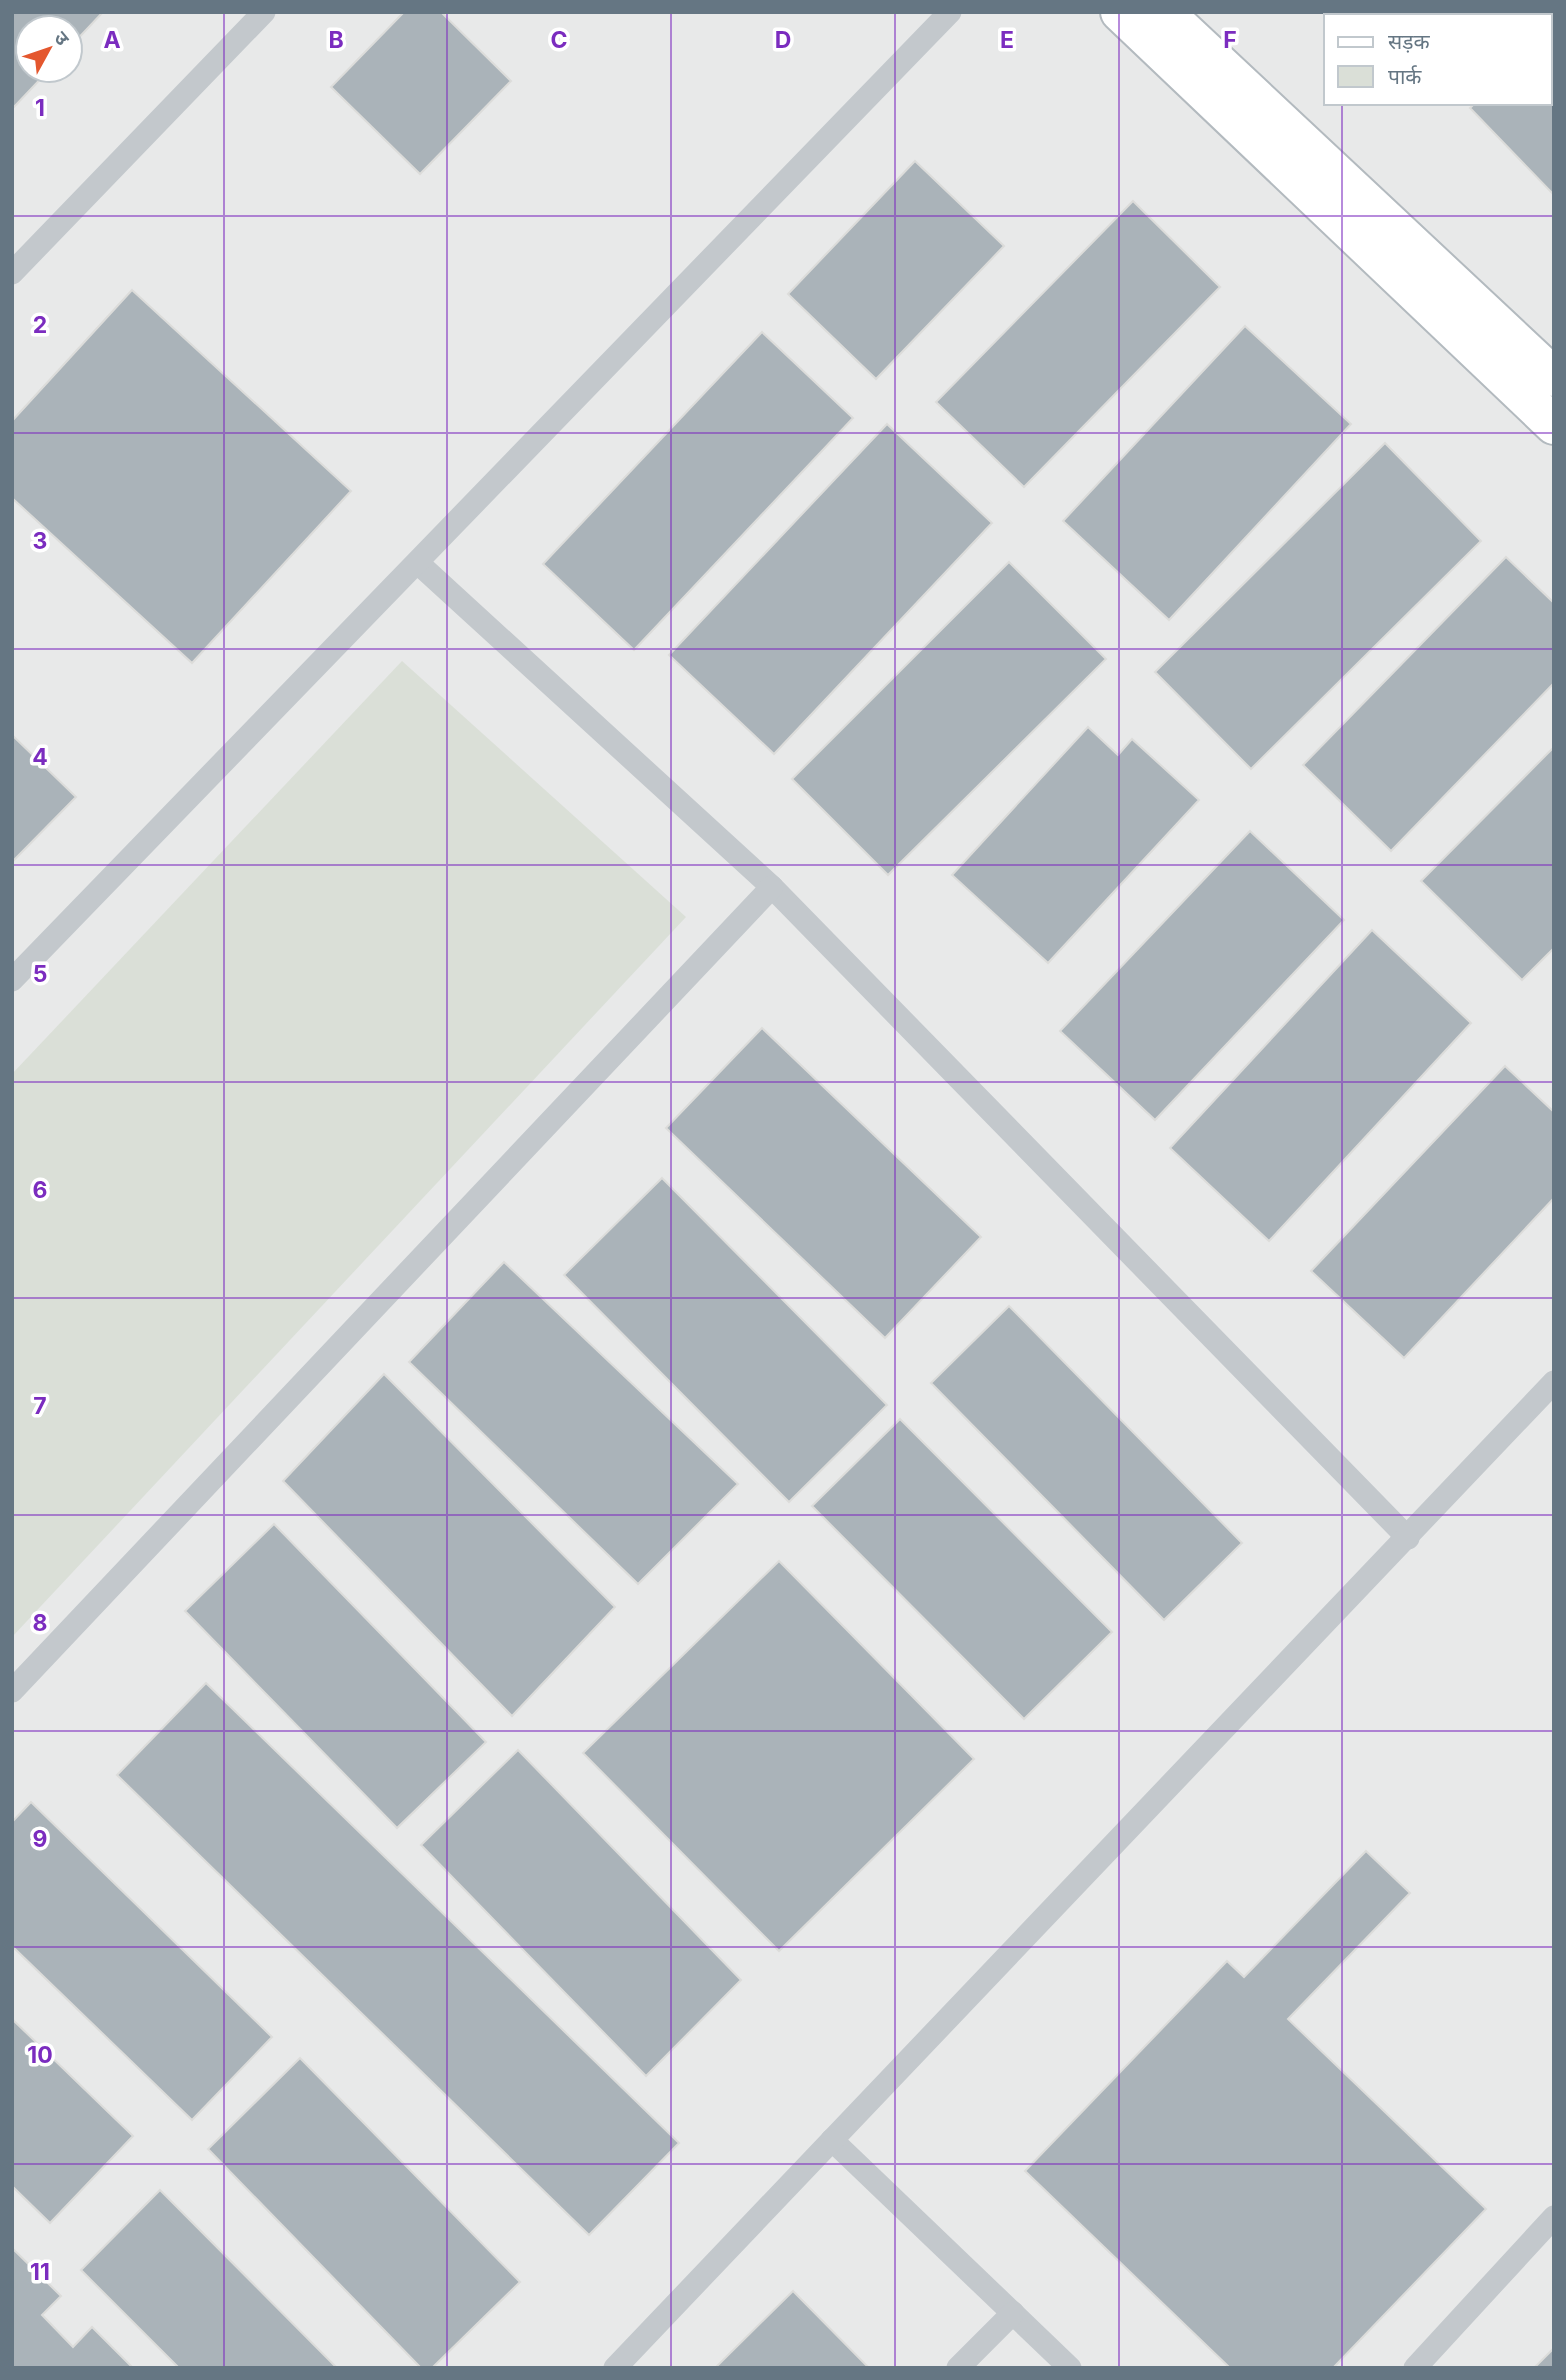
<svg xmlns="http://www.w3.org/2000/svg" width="1566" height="2380" viewBox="0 0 1566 2380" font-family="Inter,'Noto Sans Devanagari',sans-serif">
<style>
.built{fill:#e8e9e9;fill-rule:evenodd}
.green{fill:#dadfd7}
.building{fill:#aab3b9;stroke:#dcdcda;stroke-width:2}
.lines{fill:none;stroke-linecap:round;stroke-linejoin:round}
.secondary-casing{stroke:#b3babf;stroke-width:42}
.lane{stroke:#c3c8cc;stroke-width:23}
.secondary{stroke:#fff;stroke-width:38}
.grid{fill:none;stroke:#7b2cbf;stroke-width:2;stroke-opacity:0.55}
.grid-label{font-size:23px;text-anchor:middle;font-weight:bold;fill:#7b2cbf;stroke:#fff;stroke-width:7;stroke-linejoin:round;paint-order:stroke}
</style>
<rect width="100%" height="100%" fill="#fafaf8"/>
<path class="built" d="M12 12H1512L1516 16H1326V103H1550V50L1554 53V2368H12ZM28 28H70V70H28Z"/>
<polygon class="green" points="402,661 686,917 12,1637 12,1074"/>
<g class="building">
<polygon points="12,12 103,12 70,47 70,28 28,28 28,70 49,70 12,109"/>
<polygon points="404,12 441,12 511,81 420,174 331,87"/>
<polygon points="1550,72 1554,76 1554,195 1470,108 1475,103 1550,103"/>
<polygon points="915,161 1004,246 876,379 788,294"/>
<polygon points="1133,201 1220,287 1024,487 936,402"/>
<polygon points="132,290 351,491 192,663 12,498 12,421"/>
<polygon points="1245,326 1351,424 1169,620 1063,521"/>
<polygon points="762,332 853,418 634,650 543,564"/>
<polygon points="887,424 992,523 774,754 669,655"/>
<polygon points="1385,443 1481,541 1251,769 1155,672"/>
<polygon points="1506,557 1554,603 1554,683 1391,851 1303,765"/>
<polygon points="1009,562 1106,659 888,875 792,779"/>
<polygon points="1088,727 1118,755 1132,739 1199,800 1048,963 952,875"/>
<polygon points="12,735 76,797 12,862"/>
<polygon points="1554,747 1554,948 1522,980 1421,881"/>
<polygon points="1250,831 1344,920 1155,1120 1060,1031"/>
<polygon points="1372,930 1471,1023 1269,1241 1170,1148"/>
<polygon points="762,1028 981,1237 885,1338 666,1128"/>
<polygon points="1505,1066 1554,1112 1554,1198 1404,1358 1311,1271"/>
<polygon points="662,1178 887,1405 789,1502 564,1275"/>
<polygon points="504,1262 738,1484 638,1584 409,1362"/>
<polygon points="1009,1306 1242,1543 1164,1620 931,1383"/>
<polygon points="384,1374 615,1607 512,1716 283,1481"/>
<polygon points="900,1419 1112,1632 1024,1719 812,1506"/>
<polygon points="274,1524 486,1742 397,1828 185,1611"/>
<polygon points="779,1561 974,1759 779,1951 583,1753"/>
<polygon points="206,1683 679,2143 589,2235 117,1775"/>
<polygon points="518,1750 741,1980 646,2076 421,1845"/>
<polygon points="31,1802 272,2037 192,2120 12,1946 12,1822"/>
<polygon points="1366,1851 1410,1893 1288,2019 1486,2209 1333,2368 1230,2368 1025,2171 1227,1961 1244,1977"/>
<polygon points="12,2019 133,2136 50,2223 12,2186"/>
<polygon points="300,2058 520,2282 432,2368 421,2368 208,2149"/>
<polygon points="160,2190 337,2368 179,2368 81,2270"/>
<polygon points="12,2248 61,2296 42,2315 73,2347 92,2327 133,2368 12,2368"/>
<polygon points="793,2291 869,2368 715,2368"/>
<polygon points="1554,2348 1554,2368 1534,2368"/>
</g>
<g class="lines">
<g class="secondary-casing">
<g id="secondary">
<polyline points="1120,12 1554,425"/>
<polyline points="1164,12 1554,377"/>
</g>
</g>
<g class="lane">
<polyline points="12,273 264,12"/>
<polyline points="419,564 772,887 1408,1538"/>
<polyline points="12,980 950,12"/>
<polyline points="12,1691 772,887"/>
<polyline points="832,2140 1070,2368"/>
<polyline points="615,2368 1554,1382"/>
<polyline points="958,2368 1013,2313"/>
<polyline points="1415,2368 1554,2217"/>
</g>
<use href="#secondary" class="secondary"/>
</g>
<path class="grid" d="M224 12V2368M447 12V2368M671 12V2368M895 12V2368M1119 12V2368M1342 12V16M1342 103V2368M12 216H1554M12 433H1554M12 649H1554M12 865H1554M12 1082H1554M12 1298H1554M12 1515H1554M12 1731H1554M12 1947H1554M12 2164H1554"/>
<g class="grid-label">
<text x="112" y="48">A</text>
<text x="336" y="48">B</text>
<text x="559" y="48">C</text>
<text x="783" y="48">D</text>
<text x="1007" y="48">E</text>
<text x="1230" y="48">F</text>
<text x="40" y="116">1</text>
<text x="40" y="333">2</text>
<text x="40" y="549">3</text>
<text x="40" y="765">4</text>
<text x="40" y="982">5</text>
<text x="40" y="1198">6</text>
<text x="40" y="1414">7</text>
<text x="40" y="1631">8</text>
<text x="40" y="1847">9</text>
<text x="40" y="2063">10</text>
<text x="40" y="2280">11</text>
</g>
<rect width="1566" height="2380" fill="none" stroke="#657683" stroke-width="28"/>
<rect x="1324" y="14" width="228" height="91" fill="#ffffff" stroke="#c1c8cd" stroke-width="2"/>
<rect x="1338" y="37" width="35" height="10" fill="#ffffff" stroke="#c1c8cd" stroke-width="2"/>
<text x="1388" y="49" font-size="21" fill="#657683">सड़क</text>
<rect x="1338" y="66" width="35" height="21" fill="#dadfd7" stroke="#c1c8cd" stroke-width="2"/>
<text x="1388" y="84" font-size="21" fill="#657683">पार्क</text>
<g transform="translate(49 49) rotate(50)"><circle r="33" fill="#ffffff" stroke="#c1c8cd" stroke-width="2"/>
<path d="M0-5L12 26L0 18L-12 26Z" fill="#e4572e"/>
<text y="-10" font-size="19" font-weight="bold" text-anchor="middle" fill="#657683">उ</text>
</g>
</svg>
